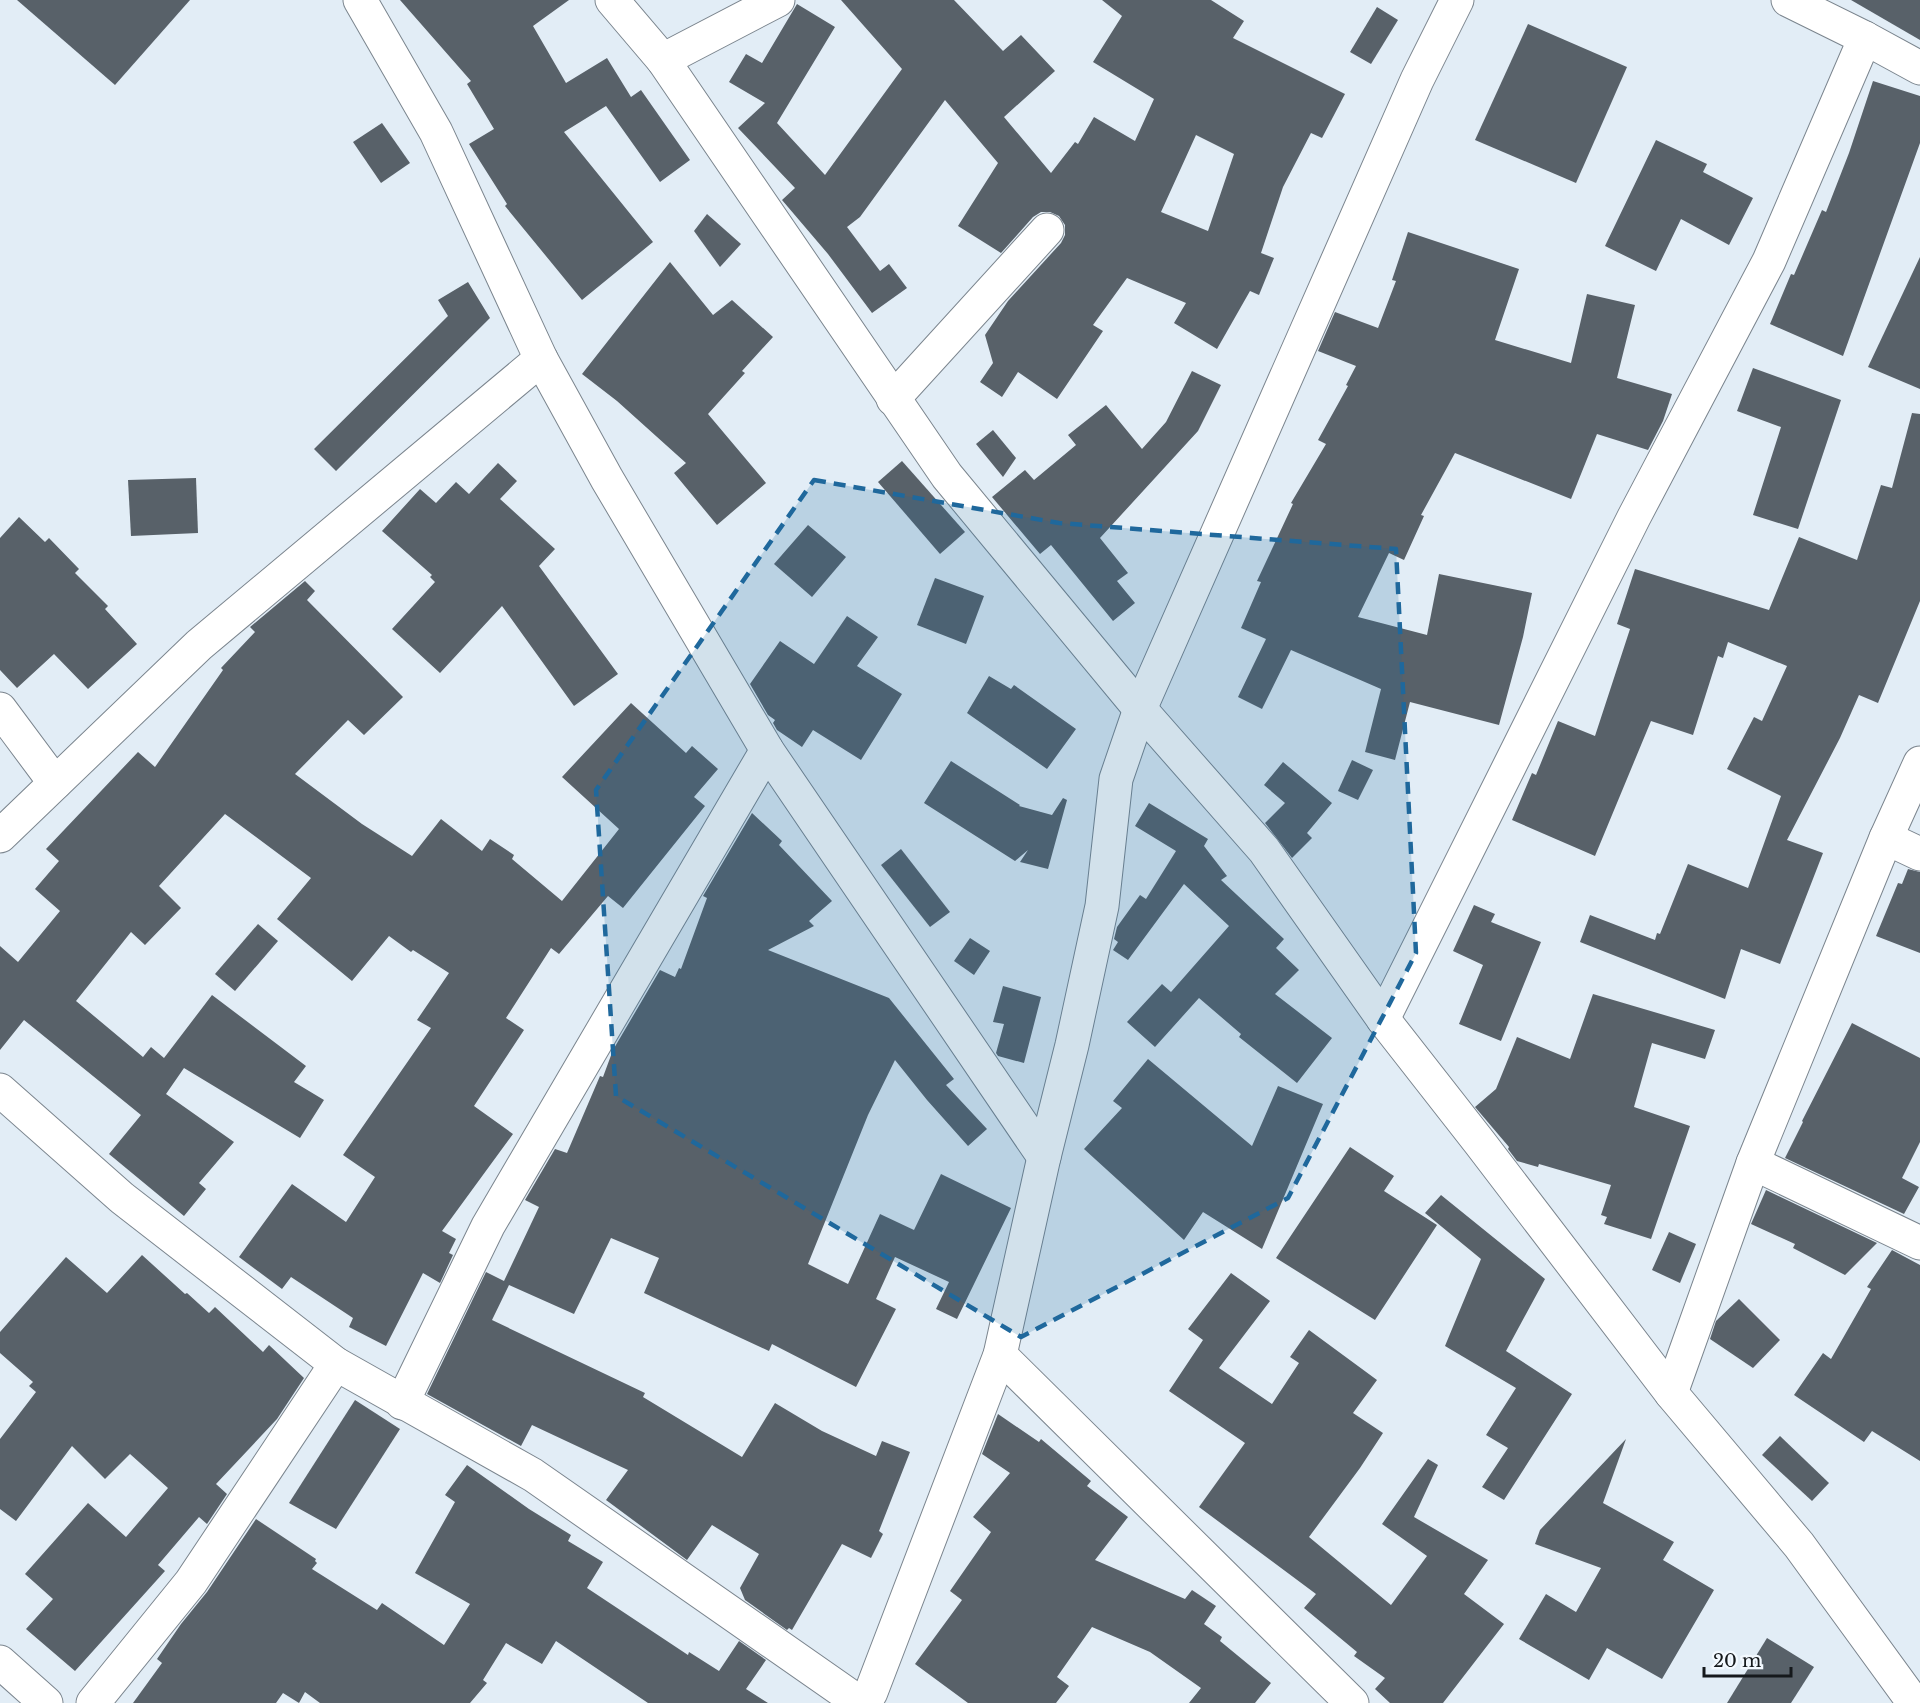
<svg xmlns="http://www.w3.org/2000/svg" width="1920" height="1703" viewBox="0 0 1920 1703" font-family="'Libre Baskerville',serif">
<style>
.building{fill:#586169;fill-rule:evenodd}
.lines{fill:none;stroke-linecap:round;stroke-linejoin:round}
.minor-casing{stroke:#7b858e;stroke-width:35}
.minor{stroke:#fff;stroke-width:33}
.marked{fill:#1f689c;fill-opacity:0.2;stroke:#1f689c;stroke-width:4.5;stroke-dasharray:12 8;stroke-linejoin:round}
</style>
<rect width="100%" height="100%" fill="#e2edf6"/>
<g class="building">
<polygon points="17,0 190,0 115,85"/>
<polygon points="400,0 569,0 533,26 566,83 607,58 631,97 641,90 690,160 660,182 606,106 564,132 653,242 582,300 505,206 507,204 469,144 494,129 467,84 471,81"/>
<path d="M841 0H954L1003 51 1021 35 1055 71 1004 117 1051 173 1075 142 1078 144 1094 117 1135 141 1154 99 1093 62 1122 16 1102 0H1211L1244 21 1233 38 1345 94 1322 138 1311 133 1283 187 1261 253 1274 258 1259 295 1250 291 1217 349 1174 323 1186 303 1127 278 1093 325 1103 331 1057 399 1018 372 1002 397 980 382 993 363 985 335 1008 301 1061 243 1065 235V225L1059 216 1050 212H1041L1033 217 1001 253 958 226 998 163 945 100 860 217 847 227 880 271 889 264 907 288 872 313 828 254 782 200 795 188 738 128 765 103 729 82 746 54 762 63 797 4 835 27 777 123 825 175 902 69ZM1196 135 1234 154 1208 231 1161 212Z"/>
<polygon points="1851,0 1920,0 1920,40"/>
<polygon points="1377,7 1398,20 1371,64 1350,52"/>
<polygon points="1528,24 1627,67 1576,183 1475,140"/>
<polygon points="1873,81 1920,96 1920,143 1843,356 1770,324 1791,274 1794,275 1822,210 1826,212 1849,153"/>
<polygon points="382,123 410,163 381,183 353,142"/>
<polygon points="1656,140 1707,164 1703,172 1753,198 1729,245 1681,219 1656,271 1605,246"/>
<polygon points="707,214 741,244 720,267 694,231"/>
<polygon points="1408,232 1519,269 1495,340 1571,363 1587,294 1635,305 1617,378 1672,394 1663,421 1648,450 1597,434 1571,499 1455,453 1421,515 1424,516 1404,560 1389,553 1358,617 1427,635 1439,574 1532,593 1523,637 1499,725 1410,702 1395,760 1365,752 1381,689 1291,650 1262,709 1238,697 1266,639 1241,628 1261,582 1257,581 1293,504 1291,503 1326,444 1318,440 1348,386 1346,385 1356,366 1318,351 1335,312 1378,328 1396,281 1392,280"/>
<polygon points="1920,257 1920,389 1868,367"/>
<polygon points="670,262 713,315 732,300 773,337 742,371 745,373 708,414 766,483 717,525 674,473 686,463 617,401 582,374"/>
<polygon points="468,282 490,318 336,471 314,449 448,316 438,300"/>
<polygon points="1753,368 1841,400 1798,529 1753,515 1781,427 1737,411"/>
<polygon points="1192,371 1221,385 1198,431 1100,538 1128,573 1117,581 1135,603 1113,621 1051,545 1040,554 992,497 1025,470 1034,480 1076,445 1068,435 1106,405 1142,449 1166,422"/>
<polygon points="1912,413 1920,414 1920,601 1878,703 1859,695 1840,738 1787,840 1823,853 1780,964 1741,949 1725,999 1580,942 1590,915 1655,940 1657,933 1660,934 1688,864 1748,888 1781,796 1727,769 1754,717 1762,721 1787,666 1728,642 1723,658 1718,656 1693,735 1651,721 1595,856 1512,820 1532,773 1536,775 1558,721 1595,736 1630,629 1617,624 1635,569 1769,610 1799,537 1857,560 1881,485 1892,488"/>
<polygon points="993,430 1016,458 1003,477 976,444"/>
<polygon points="902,461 965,532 940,554 878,482"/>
<polygon points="498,463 517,481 500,499 555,549 539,566 618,674 574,706 502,606 440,673 392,629 435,582 430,577 432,575 382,531 420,489 436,503 456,482 469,494"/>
<polygon points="196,478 198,533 131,536 128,480"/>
<polygon points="19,517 45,542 49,538 79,569 75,573 108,606 105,609 137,644 88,689 54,654 17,688 0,670 0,538"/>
<polygon points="808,525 846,557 812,597 774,564"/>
<polygon points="935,578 984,596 966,644 917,625"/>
<polygon points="305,581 315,591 307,600 403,697 364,735 348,720 295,774 362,824 412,856 441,819 482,851 490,839 514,855 512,859 562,901 619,829 562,777 631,703 686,753 692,746 718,769 694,797 705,806 623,908 608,896 559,954 551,948 506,1018 524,1030 474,1106 513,1134 442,1231 456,1239 449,1253 453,1255 440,1283 423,1273 386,1346 349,1327 353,1318 291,1277 282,1289 239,1257 292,1184 346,1222 375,1177 343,1155 431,1028 417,1020 449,973 413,950 411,952 389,936 352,981 277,919 311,878 225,814 159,886 181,908 145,945 131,932 76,1001 143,1057 151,1047 164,1058 212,995 306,1066 294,1082 324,1100 300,1138 184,1068 166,1094 234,1142 199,1183 206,1189 184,1216 109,1154 141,1115 24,1020 0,1050 0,946 18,962 60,911 35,889 59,861 46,849 138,752 155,767 223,670 221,668 255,632 250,627"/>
<polygon points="847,616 878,637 857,666 902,694 861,760 813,730 802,747 777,730 773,723 775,720 768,715 750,684 780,641 814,664"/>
<polygon points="989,676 1011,689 1014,685 1076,729 1047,769 967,713"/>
<polygon points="1352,760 1373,770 1358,800 1338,791"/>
<polygon points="951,761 1020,805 1019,806 1052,815 1063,798 1067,800 1048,869 1020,862 1028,850 1015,861 924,803"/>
<polygon points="1283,762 1332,803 1307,833 1312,838 1292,858 1265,823 1285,803 1264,785"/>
<polygon points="1149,803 1208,839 1204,846 1227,876 1221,880 1284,939 1276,948 1299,970 1275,994 1332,1038 1297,1083 1239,1037 1241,1034 1199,998 1155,1047 1127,1022 1162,984 1171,992 1229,926 1184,884 1128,960 1113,950 1118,942 1114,939 1117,927 1140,895 1146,899 1176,851 1135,826"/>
<polygon points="752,813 782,841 779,845 832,901 809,921 814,926 768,950 889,998 954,1079 946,1085 987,1129 968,1146 927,1100 895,1060 868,1115 808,1264 848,1284 880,1214 914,1230 941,1174 1011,1208 957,1319 936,1309 949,1282 895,1257 876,1299 896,1309 856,1387 772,1344 769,1351 644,1293 659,1258 611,1238 574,1314 509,1285 492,1320 645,1393 643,1397 742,1457 775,1403 822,1431 876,1456 882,1441 910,1452 879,1531 883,1534 871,1558 842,1544 792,1630 789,1628 787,1630 745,1600 740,1588 759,1554 712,1525 687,1560 606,1500 628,1470 532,1425 521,1446 427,1394 486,1272 504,1281 539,1207 525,1200 555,1149 567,1153 600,1076 603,1077 613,1050 660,970 675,977 679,968 681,969 707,898 703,896"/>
<polygon points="901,849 950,912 930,927 881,865"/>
<polygon points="1908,869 1920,872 1920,953 1876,936 1898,883 1902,884"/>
<polygon points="1474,905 1495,914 1491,922 1541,942 1501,1041 1459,1024 1483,965 1453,951"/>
<polygon points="258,924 278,941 235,991 215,974"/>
<polygon points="970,938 990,951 974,975 954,961"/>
<polygon points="1003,986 1041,997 1024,1063 998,1056 996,1053 1004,1024 993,1022"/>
<polygon points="1593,994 1715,1030 1705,1059 1652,1043 1634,1107 1690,1126 1651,1239 1604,1224 1607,1217 1601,1215 1611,1185 1539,1164 1538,1167 1517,1161 1508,1149 1509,1147 1475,1107 1496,1089 1517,1037 1570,1059"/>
<polygon points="1852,1023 1920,1058 1920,1142 1902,1178 1919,1187 1904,1214 1785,1158 1803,1122 1802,1121"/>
<polygon points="1148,1059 1252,1146 1278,1086 1323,1104 1262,1249 1203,1212 1184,1240 1084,1149 1122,1108 1113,1101"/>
<polygon points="1350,1147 1394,1176 1384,1191 1437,1225 1375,1320 1276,1258"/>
<polygon points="1766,1190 1877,1243 1845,1275 1793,1248 1795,1244 1751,1224"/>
<polygon points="1441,1195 1545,1279 1506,1351 1572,1394 1504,1500 1482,1487 1508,1448 1486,1435 1516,1388 1445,1346 1481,1259 1425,1213"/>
<polygon points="1669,1232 1696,1244 1680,1283 1652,1270"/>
<polygon points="1892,1250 1920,1265 1920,1461 1872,1431 1864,1442 1794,1395 1823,1353 1831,1359 1871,1289 1867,1287"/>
<polygon points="142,1255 185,1294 187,1293 209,1313 215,1307 263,1352 269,1345 304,1378 277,1419 216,1484 227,1494 207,1524 199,1517 158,1565 165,1571 75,1671 26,1629 53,1599 25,1574 88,1503 126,1537 168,1488 130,1454 105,1479 72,1446 16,1521 0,1509 0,1439 36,1392 29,1386 33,1382 0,1353 0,1332 66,1257 107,1293"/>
<polygon points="1231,1273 1270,1301 1219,1368 1272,1404 1299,1363 1290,1357 1309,1330 1377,1380 1353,1413 1383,1433 1360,1468 1309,1537 1391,1605 1427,1556 1382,1524 1428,1459 1438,1465 1414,1517 1488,1560 1464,1594 1504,1624 1443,1703 1390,1703 1375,1689 1385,1678 1354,1656 1357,1652 1304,1608 1316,1594 1199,1507 1245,1443 1169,1391 1203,1340 1188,1329"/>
<polygon points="1739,1299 1780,1340 1753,1368 1710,1339 1716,1321"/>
<polygon points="355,1400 400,1429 336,1529 289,1503"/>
<polygon points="998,1414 1039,1442 1041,1439 1091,1481 1087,1486 1128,1517 1095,1560 1185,1599 1192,1590 1216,1606 1204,1624 1222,1637 1220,1641 1271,1683 1255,1703 1189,1703 1201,1688 1150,1652 1092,1627 1057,1677 1069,1686 1056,1703 968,1703 915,1664 962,1600 950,1591 991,1532 973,1517 1010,1473 982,1454"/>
<polygon points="1780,1436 1829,1483 1812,1501 1762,1455"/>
<polygon points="1626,1439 1603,1503 1674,1542 1663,1560 1714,1590 1662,1679 1607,1648 1589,1680 1519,1639 1546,1594 1576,1612 1601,1568 1535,1544 1540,1530"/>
<polygon points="467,1465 529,1509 571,1535 568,1541 603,1562 587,1588 688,1655 689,1652 719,1671 739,1641 766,1660 746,1689 768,1703 648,1703 556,1641 542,1664 506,1643 483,1680 487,1683 470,1703 320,1703 305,1692 299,1703 283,1693 276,1703 133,1703 162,1663 157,1659 181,1624 207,1592 256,1519 316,1559 315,1561 317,1563 312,1569 377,1610 382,1603 444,1645 470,1604 415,1573 455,1502 445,1495"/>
<polygon points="1767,1638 1814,1667 1791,1703 1727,1703"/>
</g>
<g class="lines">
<g class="minor-casing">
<g id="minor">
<polyline points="360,0 436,132 541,359 607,479 767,750 1044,1157"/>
<polyline points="612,0 663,60 947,476 1140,709 1264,850 1383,1019 1480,1143 1671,1393 1799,1545 1914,1703"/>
<polyline points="1788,0 1865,38 1920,68"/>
<polyline points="663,60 778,0"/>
<polyline points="893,399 1047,230"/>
<polyline points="0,709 55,783"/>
<polyline points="0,836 199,645 541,359"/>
<polyline points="1886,838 1920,854"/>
<polyline points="1383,1019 1634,517 1769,261 1865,38"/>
<polyline points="0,1090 122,1198 336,1364 533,1475 860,1703"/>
<polyline points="1753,1163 1920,1243"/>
<polyline points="1000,1355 1352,1703"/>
<polyline points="1671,1393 1753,1163 1886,838 1920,763"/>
<polyline points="402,1403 488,1226 767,750"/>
<polyline points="0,1662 46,1703"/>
<polyline points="93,1703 191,1582 336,1364"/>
<polyline points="865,1703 871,1692 1000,1355 1044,1157 1072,1045 1102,906 1116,779 1140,709 1417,80 1457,0"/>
</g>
</g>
<use href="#minor" class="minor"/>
</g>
<path class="marked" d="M814 480 1059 523 1396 549 1416 953 1288 1198 1021 1337 616 1096 596 790Z"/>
<path d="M1704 1667v9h87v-9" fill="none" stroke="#15191c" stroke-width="3"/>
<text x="1713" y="1667" font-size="18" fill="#15191c" stroke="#f3f9ff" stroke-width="4.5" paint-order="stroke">20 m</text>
</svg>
